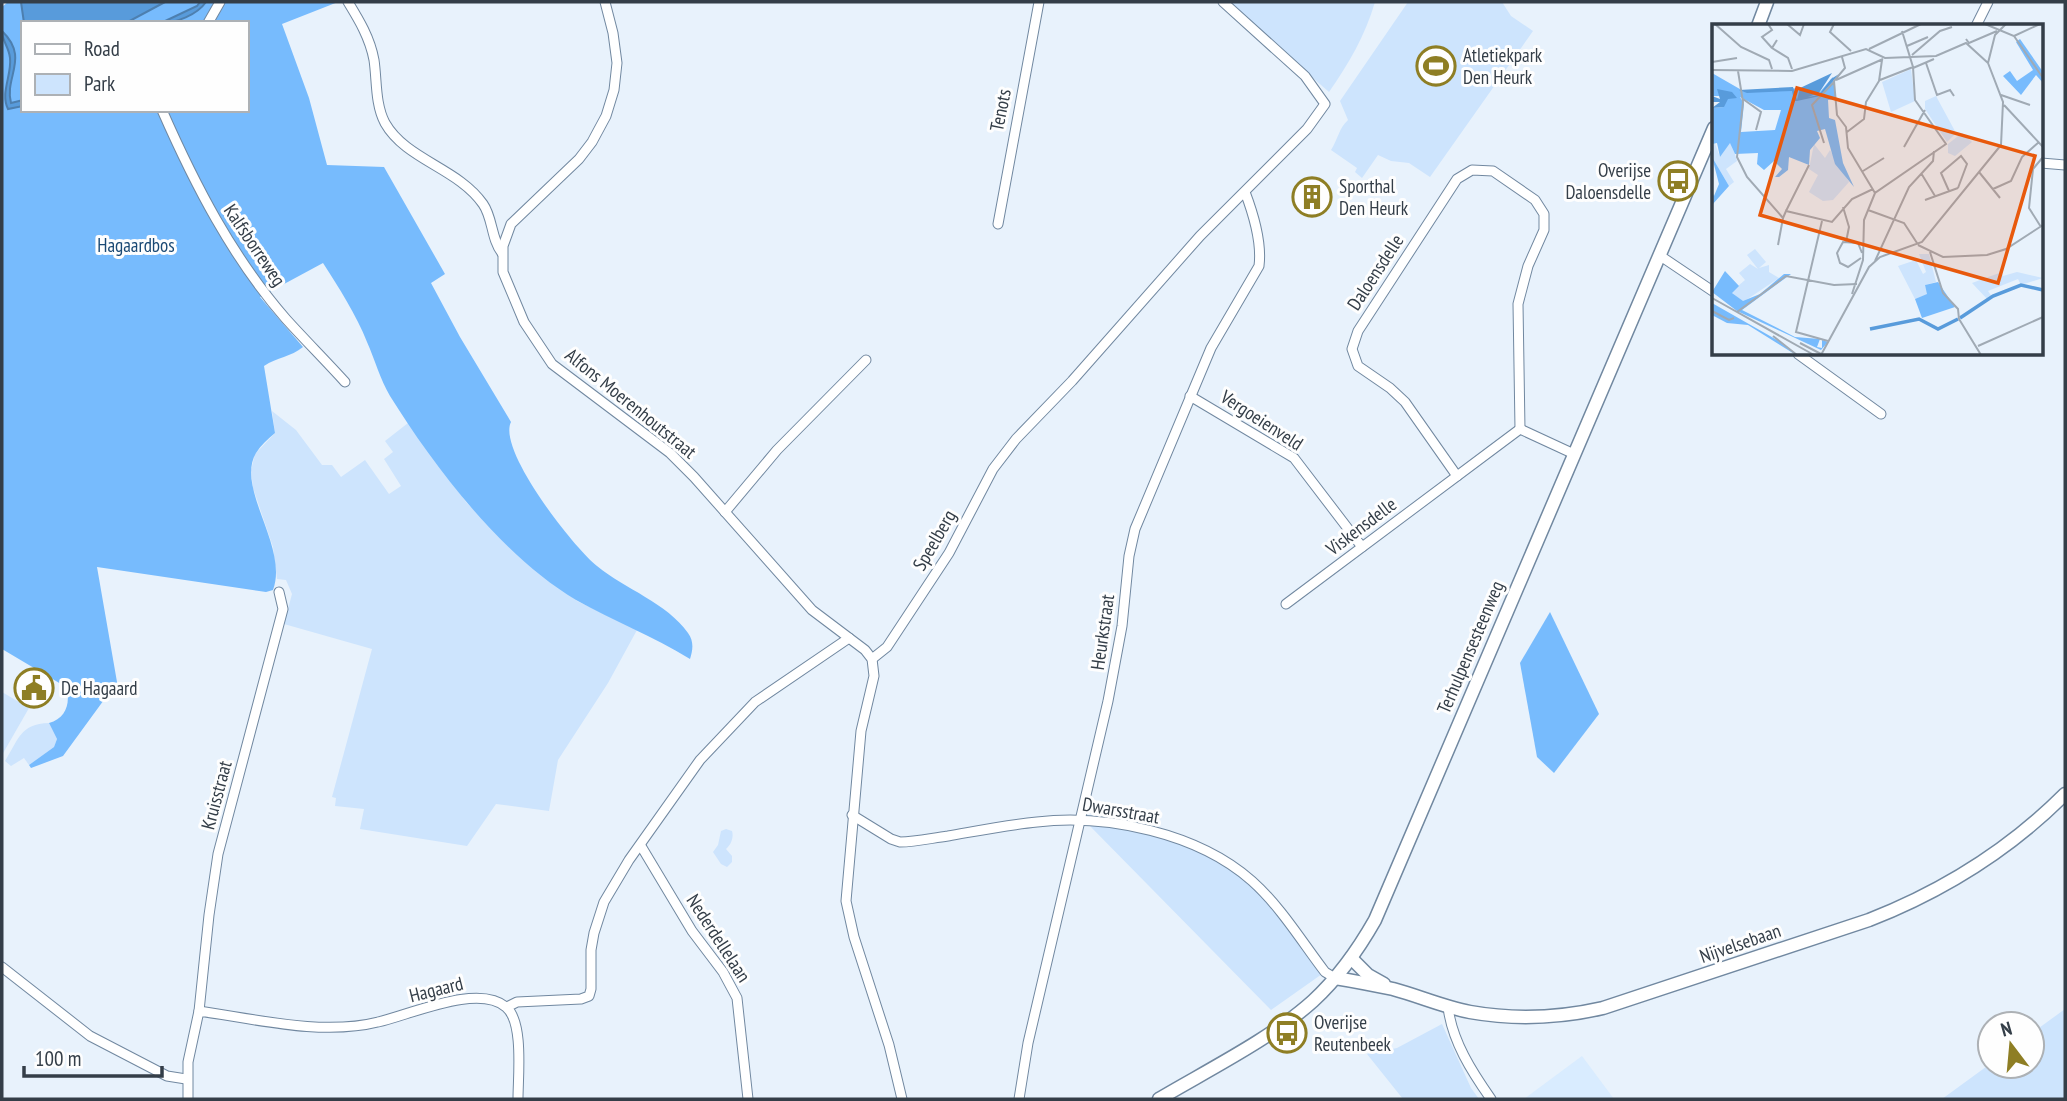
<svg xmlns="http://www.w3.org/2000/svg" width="2067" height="1101" viewBox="0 0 2067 1101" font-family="'PT Sans Narrow',sans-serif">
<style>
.built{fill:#d9ecff}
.green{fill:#cde4fd}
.forest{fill:#77bbfd}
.water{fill:#589bdb;stroke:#4d7faf;stroke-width:2}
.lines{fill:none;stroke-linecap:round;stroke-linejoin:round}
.minor-casing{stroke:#7188a0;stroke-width:11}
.major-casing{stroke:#7188a0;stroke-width:15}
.minor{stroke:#fff;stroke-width:9}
.major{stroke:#fff;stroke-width:12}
.labels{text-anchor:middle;stroke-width:6;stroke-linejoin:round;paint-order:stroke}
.poi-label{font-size:19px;fill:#343e48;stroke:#fefefe;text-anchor:start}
.street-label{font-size:19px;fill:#343e48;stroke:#fefefe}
.park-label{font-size:19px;fill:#1a4974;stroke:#fefefe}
.inset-river{fill:none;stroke:#589bdb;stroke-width:3.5}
.inset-road{fill:none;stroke:#a0aab4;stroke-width:2}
.view{fill:#e8590c;fill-opacity:0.15;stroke:#e8590c;stroke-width:3.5}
.inset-edge{fill:none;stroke:#343e48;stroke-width:3.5}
</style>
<rect width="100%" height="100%" fill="#e8f2fc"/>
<polygon class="built" points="1582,1056 1614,1099 1524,1099"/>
<g class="green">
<path d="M1226 2H1375C1365 36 1349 63 1329 92Z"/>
<path d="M1408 2H1502L1511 16 1533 31 1430 177 1409 163 1391 161 1378 155 1362 178 1355 172 1357 168 1331 150C1338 139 1339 128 1348 120L1340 101Z"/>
<polygon points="272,411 296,430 322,465 332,465 341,477 365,460 389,494 401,486 384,459 393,452 385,441 408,423 466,502 526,562 577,601 637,630 608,683 558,760 549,811 496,804 467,846 360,829 364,809 335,806 336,798 332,797 372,649 284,624 292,594 286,580 277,579 273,547 253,488 251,470 255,454 275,433"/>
<polygon points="2,692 29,708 2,755"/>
<path d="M49 723 57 739 54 747 29 765 24 758 11 766 5 761C19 739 20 724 49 723Z"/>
<path d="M1095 822C1160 837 1226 850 1271 905 1289 927 1305 951 1322 974L1271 1010 1087 823Z"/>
<path d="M726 829 732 831C734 837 731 845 726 849L732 856V862L727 867 721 864 713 852 718 845 721 831Z"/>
<polygon points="2065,1009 2065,1099 1942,1099 1990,1064 1990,1066 2032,1066 2032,1033"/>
<polygon points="1442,1024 1471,1088 1479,1099 1403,1099 1367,1054 1397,1048"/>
</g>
<g class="forest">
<path d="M8 2H21L24 23 23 110H247V23H126L165 2H338L282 24 309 98 327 165 384 167 445 274 431 283 460 337 511 422C497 450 574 548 597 566 625 589 667 603 688 633 694 641 693 650 690 659 653 636 613 621 576 600 502 556 435 468 390 396 380 379 375 360 367 342 357 316 338 286 323 263L260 297 303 347C291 357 277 357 264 366L275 433C268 439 261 445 256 453 235 488 289 547 273 590L266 592 97 567 117 682 63 756 31 768 29 765 54 747 57 739 49 723C66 718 71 703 66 687L2 649V7Z"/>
<polygon points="1550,612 1599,714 1554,773 1537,757 1520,663"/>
</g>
<g class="water">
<polygon points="21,2 165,2 126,23 24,23"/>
<path d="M200 2H206C197 15 176 23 161 23L197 6Z"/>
<path d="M2 31C30 58 4 77 11 103L23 100V106L8 109C0 93 12 75 10 58 9 47 2 41 2 31Z"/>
</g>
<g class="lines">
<g class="minor-casing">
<g id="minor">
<path d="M348 2C359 20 370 38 374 60 377 80 375 104 385 123 406 160 458 168 483 204 493 218 491 239 502 253"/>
<polyline points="605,2 613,33 617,63 614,90 606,116 592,142 579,159 511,224 503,246 503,272 524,322 552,364 670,453 694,477 812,610 865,650 872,659 874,676 861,731 846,901 854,937 889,1045 902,1099"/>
<polyline points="208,23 220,2"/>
<polyline points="1976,26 1988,2"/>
<path d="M162 110C195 185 232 257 286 319 305 340 326 361 345 382"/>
<polyline points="2041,163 2065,165"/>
<polyline points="998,224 1039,2"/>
<polyline points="1659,255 1714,292"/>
<polyline points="1798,354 1881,414"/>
<polyline points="1190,396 1294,458 1362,547"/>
<polyline points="1520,429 1574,454"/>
<polyline points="1457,476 1405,402 1390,388 1358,366 1352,349 1358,331 1457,179 1472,170 1493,171 1535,200 1544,214 1544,230 1528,266 1518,304 1520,429"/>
<polyline points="725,512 777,450 866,360"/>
<polyline points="1286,604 1520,429"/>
<polyline points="872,659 887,647 949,553 993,469 1016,439 1072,381 1200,236 1307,129 1325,104 1305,76 1223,2"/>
<path d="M852 815 891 839 900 842C916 842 932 838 948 836 977 831 1007 825 1037 822 1107 814 1198 833 1252 881 1281 907 1302 942 1325 972L1335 978"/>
<polyline points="641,846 692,931 723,972 737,998 748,1099"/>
<polyline points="2,967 90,1036 167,1076 186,1079"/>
<polyline points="507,1007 517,1002 581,999 589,996 591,989 591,950 594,933 604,902 629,860 700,760 755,702 849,638"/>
<path d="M1448 1007C1452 1041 1472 1072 1491 1099"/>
<polyline points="199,1011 209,915 218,854 283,609 279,592"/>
<path d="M188 1099V1062L199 1011C255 1019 323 1036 378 1022 410 1015 478 983 506 1007 524 1022 518 1076 518 1099"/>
<path d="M1019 1099 1028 1043 1108 701 1122 626 1129 556 1135 529 1211 348 1259 266C1262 243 1253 213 1245 192"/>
</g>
</g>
<g class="major-casing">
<g id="major">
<polyline points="1758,26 1767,2"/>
<polyline points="1351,958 1368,975 1384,984"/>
<path d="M1335 978C1354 981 1374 985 1393 989 1419 996 1444 1007 1470 1012 1515 1020 1559 1018 1603 1008L1869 920C1943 891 2009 850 2065 794"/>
<path d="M1159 1099C1208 1070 1272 1038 1313 1001 1339 977 1358 950 1375 920L1714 128"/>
</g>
</g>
<use href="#minor" class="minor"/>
<use href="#major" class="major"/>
</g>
<defs>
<g id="stadium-ring" transform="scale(2.0125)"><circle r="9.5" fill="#fefefe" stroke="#8e7e24" stroke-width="1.5"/><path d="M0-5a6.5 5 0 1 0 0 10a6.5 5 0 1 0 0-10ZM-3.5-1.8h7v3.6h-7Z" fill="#8e7e24"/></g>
<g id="bus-ring" transform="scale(2.0125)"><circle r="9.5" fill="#fefefe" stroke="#8e7e24" stroke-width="1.5"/><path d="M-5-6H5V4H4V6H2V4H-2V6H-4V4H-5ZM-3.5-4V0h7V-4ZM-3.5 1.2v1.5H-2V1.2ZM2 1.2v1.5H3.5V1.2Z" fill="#8e7e24"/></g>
<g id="building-ring" transform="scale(2.0125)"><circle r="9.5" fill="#fefefe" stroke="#8e7e24" stroke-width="1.5"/><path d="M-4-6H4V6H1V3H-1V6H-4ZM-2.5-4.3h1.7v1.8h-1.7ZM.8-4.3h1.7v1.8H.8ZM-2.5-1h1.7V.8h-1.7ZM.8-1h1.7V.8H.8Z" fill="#8e7e24"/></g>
<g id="civic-ring" transform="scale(2.0125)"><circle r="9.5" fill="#fefefe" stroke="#8e7e24" stroke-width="1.5"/><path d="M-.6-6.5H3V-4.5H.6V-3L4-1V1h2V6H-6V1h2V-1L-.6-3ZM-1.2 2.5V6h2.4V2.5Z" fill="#8e7e24"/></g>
</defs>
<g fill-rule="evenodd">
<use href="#stadium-ring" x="1436" y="66"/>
<use href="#bus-ring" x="1678" y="181"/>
<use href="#building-ring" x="1312" y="197"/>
<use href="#civic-ring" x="34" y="688"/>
<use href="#bus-ring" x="1287" y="1033"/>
</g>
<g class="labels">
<g class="poi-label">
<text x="1463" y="62">Atletiekpark<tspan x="1463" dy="22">Den Heurk</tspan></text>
<text x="1651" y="177" text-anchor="end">Overijse<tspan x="1651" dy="22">Daloensdelle</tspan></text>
<text x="1339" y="193">Sporthal<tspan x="1339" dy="22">Den Heurk</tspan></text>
<text x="61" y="695">De Hagaard</text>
<text x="1314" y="1029">Overijse<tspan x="1314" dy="22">Reutenbeek</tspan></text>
</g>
<g class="street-label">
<text transform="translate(1000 110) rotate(-79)" y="7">Tenots</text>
<text transform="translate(255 245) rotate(56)" y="7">Kalfsborreweg</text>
<text transform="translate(1375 272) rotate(-57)" y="7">Daloensdelle</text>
<text transform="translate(631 403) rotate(39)" y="7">Alfons Moerenhoutstraat</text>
<text transform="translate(1262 420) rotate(33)" y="7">Vergoeienveld</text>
<text transform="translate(1361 526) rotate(-37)" y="7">Viskensdelle</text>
<text transform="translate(934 540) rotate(-60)" y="7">Speelberg</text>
<text transform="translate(1102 632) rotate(-82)" y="7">Heurkstraat</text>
<text transform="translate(1470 647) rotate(-67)" y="7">Terhulpensesteenweg</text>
<text transform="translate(216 795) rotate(-75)" y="7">Kruisstraat</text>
<text transform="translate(1121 810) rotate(10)" y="7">Dwarsstraat</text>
<text transform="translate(719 938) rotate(57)" y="7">Nederdellelaan</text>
<text transform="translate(1740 943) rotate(-19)" y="7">Nijvelsebaan</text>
<text transform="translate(436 989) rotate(-14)" y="7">Hagaard</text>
</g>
<g class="park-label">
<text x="136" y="252">Hagaardbos</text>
</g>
</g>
<g transform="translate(1712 24)">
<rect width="331" height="331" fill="#e8f2fc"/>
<path d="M199 45 203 77 179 88 170 58ZM224 72 244 109 235 118 213 85V77ZM250 109 260 118 243 132 236 129V120ZM2 117 8 133 18 118 23 130 25 137 14 145 22 158 17 162 0 133ZM102 120 113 134 118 126 137 158 121 176 111 177 97 168 106 151 97 145ZM43 225 54 238 47 244 57 241V248L67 254 31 278 19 268 33 256 27 249 38 240 46 245 35 231ZM207 230H217L224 258 213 261 216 270 203 275 186 242 204 236 211 250 214 248ZM290 248 291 252 305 248 331 254 309 261 306 255 276 267 280 273 276 276 260 259Z" fill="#cde4fd"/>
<path d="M308 15 331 48V59L324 51 309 71 291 52 298 47 305 57 321 46 304 18ZM0 49 33 68 88 64 97 71 107 69 121 53 124 75 116 76 117 94 123 96 131 139 142 163 123 140 113 105 105 107 108 114 98 126 97 141 77 133 76 146 67 153H63L70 145 62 137 52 146 45 140 46 129 23 130 18 119 8 133 5 119 0 120V84L12 83 8 72H0ZM28 73 52 86H69L63 106 29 108 32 80ZM0 133 17 162 0 181V168L2 172 7 160ZM13 247 27 262 20 269 31 277 48 270 72 250H79L30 286 83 313 108 315 105 323 110 324V316L116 318 109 326 25 287 0 268ZM226 258 243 283 210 294 203 275 215 270 213 261ZM0 279 65 316 84 331 36 301 15 299 0 291Z" fill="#77bbfd" fill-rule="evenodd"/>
<path d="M120 49 107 69 96 73 107 71 119 55 127 50 108 72 85 77H82L80 67 35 69 27 66 81 63 85 76 88 64ZM5 65 20 68 25 74 16 75 12 83 0 84 8 78H0V72L8 75Z" fill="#589bdb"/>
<path class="inset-river" d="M248 294 281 272 309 261 331 266M158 305 207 295 226 305 246 295"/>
<path class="inset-road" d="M3 0 29 23 57 36 60 45M56 0 60 6 50 13 60 24M75 0 88 11 92 0M122 0 118 8 139 27M273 0 302 12 331 54M302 12 328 0M254 15 257 19 285 7M65 16 60 24 76 34 80 45M195 22 216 13M157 25 209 0M200 31 228 7 240 3M130 33 133 44 122 57 125 91 134 103 136 124 163 169M0 38 25 34M214 39 225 71 238 66 242 72M201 44 222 35M0 46 80 47 154 25 173 34 224 32 254 19 276 39M26 47 31 78 25 133 35 153 71 194M124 56 171 35M168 56 201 43M289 71 318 81M31 75 49 88 44 106M292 81 331 123M135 108 152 95 154 78 167 57 170 36M112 119 100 81 122 58M192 123 213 86M151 147 172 134M267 148 288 174M209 149 223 172M281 165 299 157 310 133 327 118M237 167 229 149 249 132 255 140 246 164M213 176 246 164M131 183 137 203 134 218M156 186 192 199 205 219M74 187 97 141M71 194 74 187 120 198 140 175 161 165M110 197 84 308 116 317M329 203 317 184 321 145 331 133M66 221 71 194M206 221 231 233 275 231 294 225 331 201M218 228 231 269 246 285 247 295 269 331M149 234 136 243 128 239 125 229 131 218 146 219 150 229M163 237 197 163 221 137 222 127M140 270 151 236 152 196 163 169 234 120 203 76 201 43 190 7M0 274 102 331M0 287 17 296 22 294M25 288 74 252 122 261 145 260M61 312 85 331M88 319 111 331M266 322 331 293M109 331 157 243 168 233 210 218 289 121 291 78 276 39 283 11 294 0"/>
<path class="view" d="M85 64 323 132 286 259 48 191Z"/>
<rect width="331" height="331" class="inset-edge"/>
</g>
<rect width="2067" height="1101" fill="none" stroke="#343e48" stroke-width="7"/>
<rect x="21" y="21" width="228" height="91" fill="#fefefe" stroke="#adb1b5" stroke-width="2"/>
<rect x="35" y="44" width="35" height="10" fill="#ffffff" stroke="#adb1b5" stroke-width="2"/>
<text x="84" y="56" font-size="21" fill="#343e48">Road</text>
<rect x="35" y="74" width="35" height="21" fill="#cde4fd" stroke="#adb1b5" stroke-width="2"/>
<text x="84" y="91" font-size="21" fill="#343e48">Park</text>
<g transform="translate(2011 1045) rotate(344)"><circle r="33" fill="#fefefe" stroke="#adb1b5" stroke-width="2"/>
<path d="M0-5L12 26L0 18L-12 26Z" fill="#8e7e24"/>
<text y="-10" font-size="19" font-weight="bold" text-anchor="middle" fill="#343e48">N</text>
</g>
<path d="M24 1066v10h138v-10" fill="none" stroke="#343e48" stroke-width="3.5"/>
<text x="35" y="1066" font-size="21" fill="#343e48" stroke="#fefefe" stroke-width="5" paint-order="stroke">100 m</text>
</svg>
